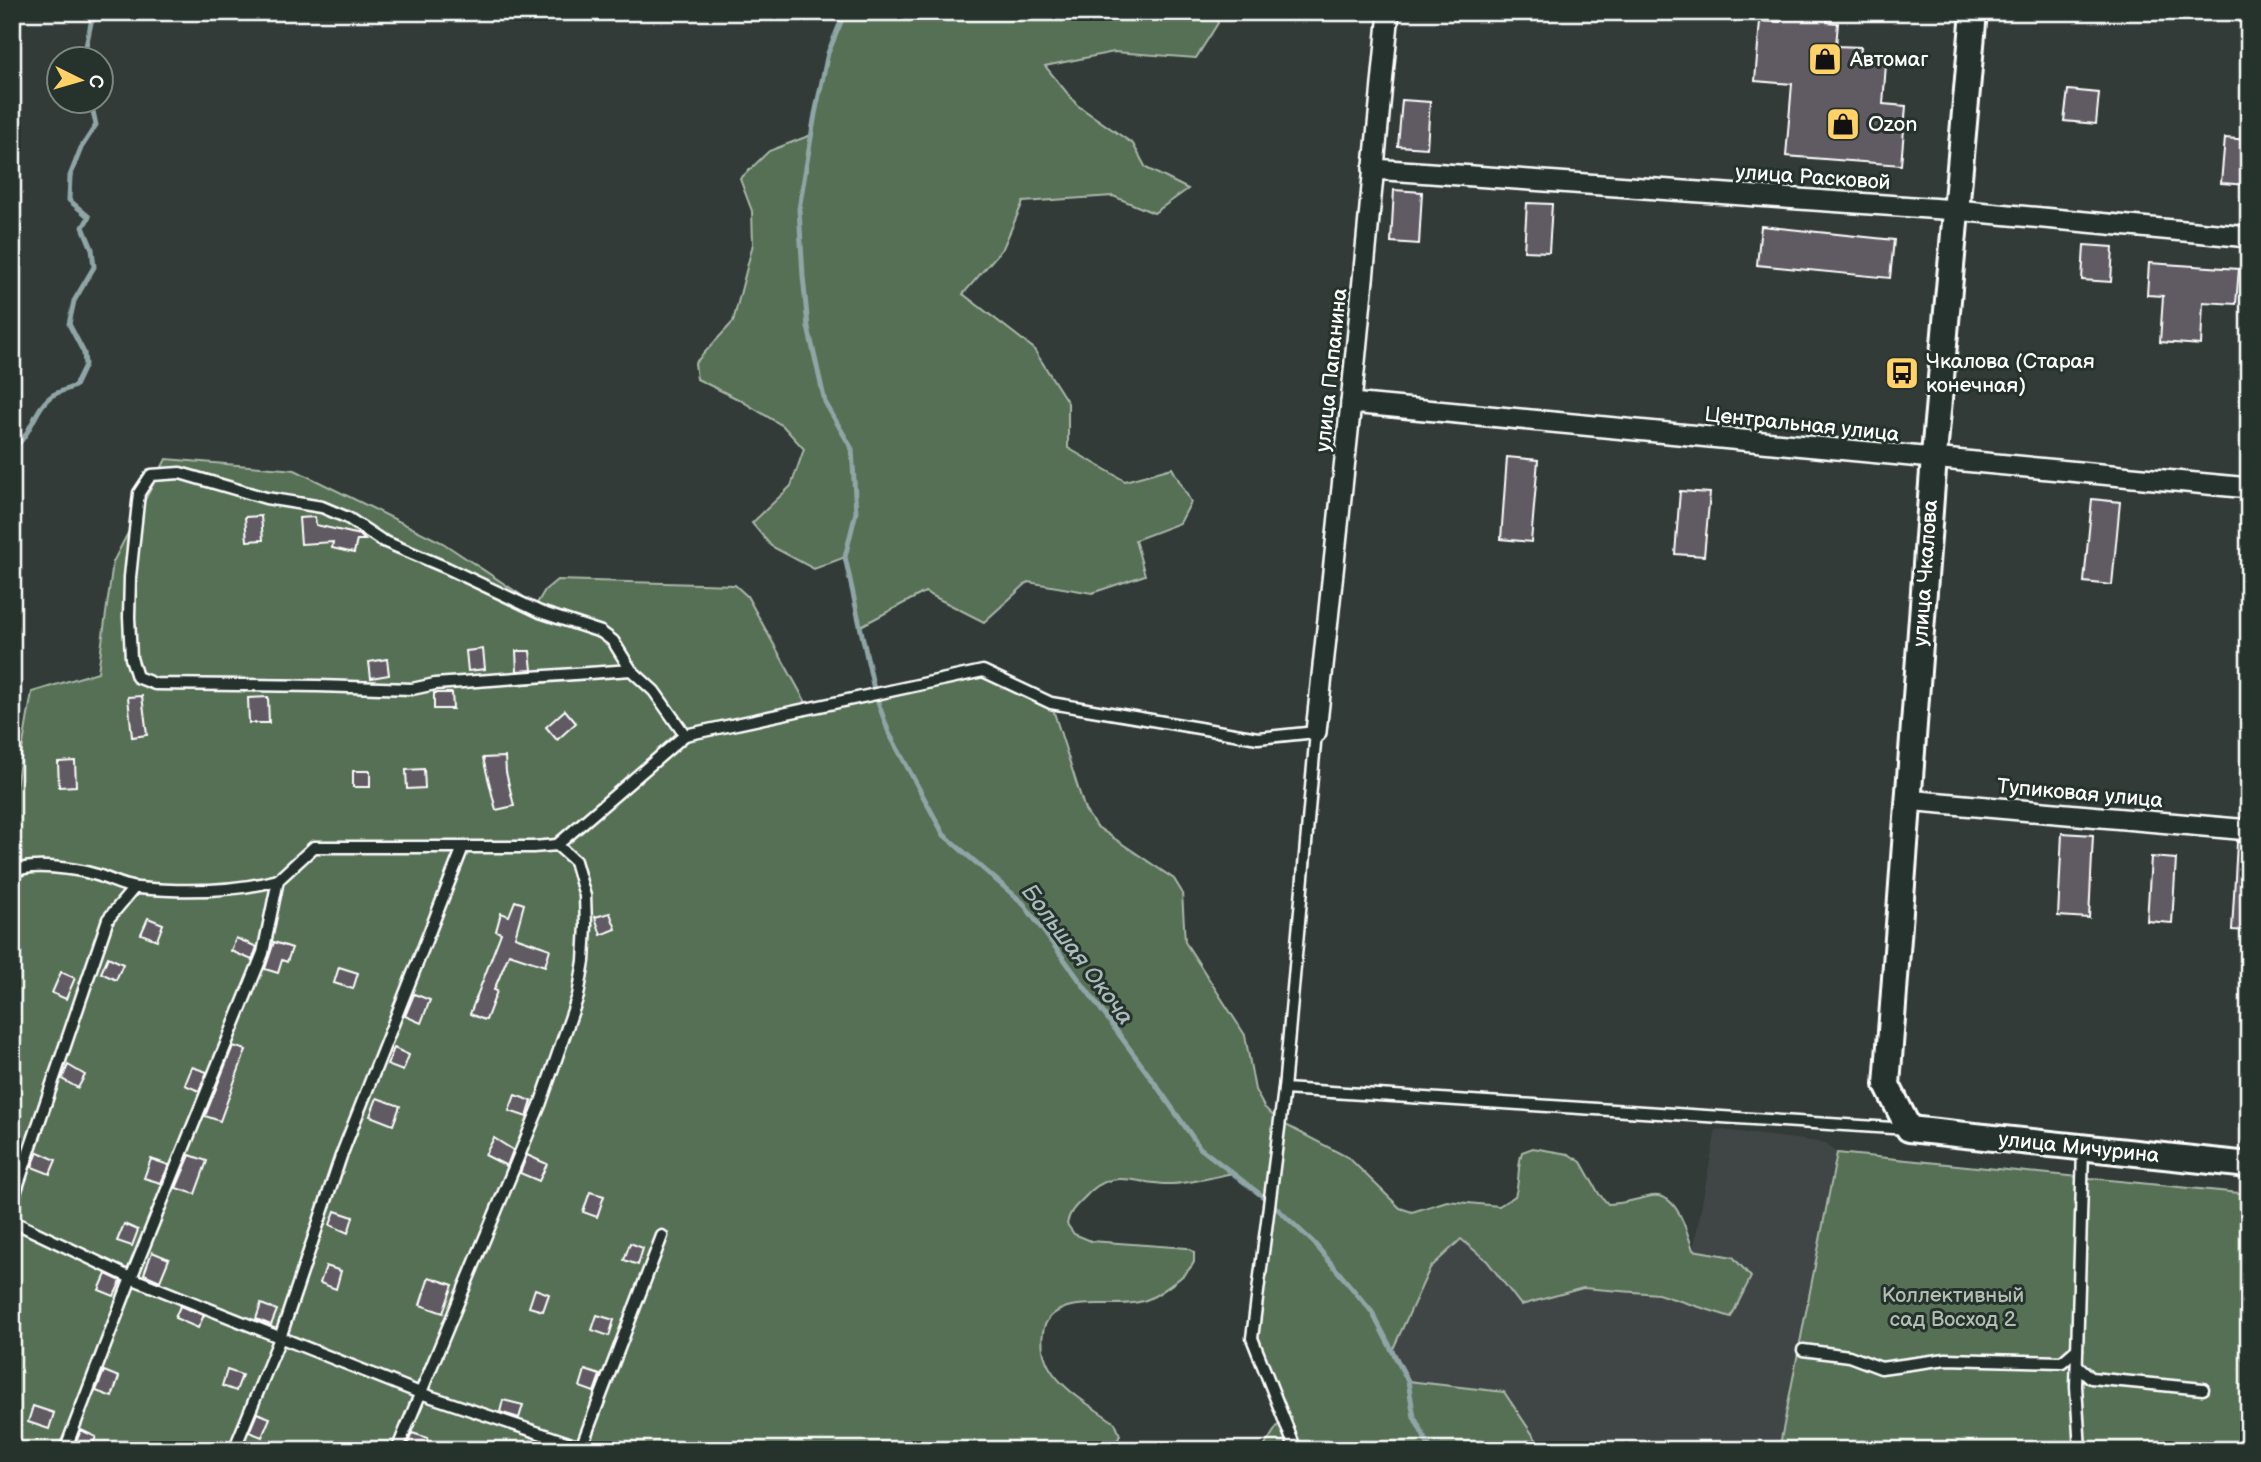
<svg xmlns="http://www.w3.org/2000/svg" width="2261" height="1462" viewBox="0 0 2261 1462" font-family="'Balsamiq Sans',sans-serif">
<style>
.built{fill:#404445}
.green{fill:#556f55;stroke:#aab7aa;stroke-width:2}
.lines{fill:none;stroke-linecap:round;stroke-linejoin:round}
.stream{stroke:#8fa5a6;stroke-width:5}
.building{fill:#605a63;stroke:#fff;stroke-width:2}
.service-casing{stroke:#fff;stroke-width:15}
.minor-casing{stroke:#fff;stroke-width:24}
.tertiary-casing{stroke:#fff;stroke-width:30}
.service{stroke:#26332d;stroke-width:10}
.minor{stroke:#26332d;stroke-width:19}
.tertiary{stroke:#26332d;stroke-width:24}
.labels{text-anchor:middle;stroke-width:6;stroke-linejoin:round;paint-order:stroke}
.poi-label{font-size:21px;fill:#fff;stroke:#26332d;text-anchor:start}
.street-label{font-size:21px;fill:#fff;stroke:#26332d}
.park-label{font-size:21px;fill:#b2beb2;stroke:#26332d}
.water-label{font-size:23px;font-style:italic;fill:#abbcbc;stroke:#26332d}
</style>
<rect width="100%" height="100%" fill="#323b38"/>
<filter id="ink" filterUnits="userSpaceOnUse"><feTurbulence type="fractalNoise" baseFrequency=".0143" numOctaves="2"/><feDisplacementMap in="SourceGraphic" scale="14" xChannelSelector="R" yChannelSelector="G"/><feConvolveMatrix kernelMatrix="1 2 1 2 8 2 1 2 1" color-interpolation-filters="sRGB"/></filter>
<g filter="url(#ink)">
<polygon class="built" points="1716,1129 1826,1143 1837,1153 1779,1450 1543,1450 1504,1392 1408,1381 1392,1351 1430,1268 1461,1239 1487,1261 1521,1305 1583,1288 1658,1294 1731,1316 1733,1257 1693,1250"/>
<g class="green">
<polygon points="845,12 1215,12 1218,23 1196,58 1114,52 1045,66 1077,105 1133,144 1146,168 1188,189 1154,213 1113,196 1023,202 1003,248 963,294 1033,348 1068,403 1068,448 1125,481 1172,468 1191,502 1180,523 1135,540 1145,575 1092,593 1028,582 984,622 925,592 861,626 845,557 814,569 771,546 752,523 791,486 804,449 783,426 740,400 697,379 695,363 733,322 753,244 752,211 740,179 769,151 811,135 828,53"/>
<path d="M166 459 295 470 443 543 536 605 545 590 557 580 735 585 747 596 809 708 983 671 1051 703 1085 810 1096 826 1174 879 1182 892 1185 942 1245 1035 1255 1090 1264 1107 1280 1122 1349 1158 1400 1208 1412 1212 1447 1201 1499 1206 1515 1196C1520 1181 1517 1167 1522 1152L1533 1148 1568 1154 1581 1162 1599 1194 1608 1204C1624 1204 1637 1199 1652 1196 1678 1192 1687 1233 1693 1250L1733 1257 1751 1277 1731 1317 1658 1294 1583 1288 1521 1305 1487 1261 1461 1239 1430 1268 1392 1351 1408 1381 1504 1392 1543 1450H1262L1283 1417 1252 1338 1270 1202 1233 1173C1212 1177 1189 1184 1169 1184 1133 1184 1112 1166 1084 1198 1075 1207 1069 1212 1067 1224L1074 1234 1091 1241 1187 1248 1194 1252C1194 1253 1194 1261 1194 1262 1189 1274 1155 1298 1143 1301 1123 1308 1089 1300 1067 1307 1055 1311 1045 1319 1043 1332 1036 1378 1084 1400 1115 1423L1120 1435 1114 1448 1111 1450H12V809L32 692 98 672 113 562Z"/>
<polygon points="1837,1153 2249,1194 2249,1450 1779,1450"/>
</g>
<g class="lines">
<g class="stream">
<polyline points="845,12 828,53 815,114 799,209 803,276 808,327 825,402 852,449 856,512 845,557 875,694 889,733 944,835 1023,903 1154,1082 1200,1148 1270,1202 1314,1243 1372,1312 1408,1381 1414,1417 1431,1450"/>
<polyline points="83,60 91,23 99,12"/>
<path d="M12 449C32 436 34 407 53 395 60 391 68 389 75 386L85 365 84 353 69 324 74 301 94 267 92 249 83 227 89 217 69 200 70 176 81 148 96 125 91 102"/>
</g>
</g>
<g class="building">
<polygon points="1781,12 1828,12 1827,22 1838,23 1836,46 1861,47 1860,62 1886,64 1883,104 1906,106 1901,165 1786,156 1792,84 1755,81 1760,21 1780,22"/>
<polygon points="2068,90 2099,93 2096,124 2064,121"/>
<polygon points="1402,100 1430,102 1427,148 1398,146"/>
<polygon points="2225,138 2249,140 2249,185 2221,183"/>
<polygon points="1394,190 1422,192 1419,244 1391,242"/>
<polygon points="1527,203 1552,204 1549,252 1524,251"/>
<polygon points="1761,226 1894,240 1890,278 1757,265"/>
<polygon points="2084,245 2113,247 2111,282 2082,280"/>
<polygon points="2149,263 2239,269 2236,304 2203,302 2201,345 2160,342 2163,296 2147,295"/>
<polygon points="1507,457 1538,460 1531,542 1501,539"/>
<polygon points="1680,491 1710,493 1704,556 1675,554"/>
<polygon points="2092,499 2120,502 2112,585 2084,582"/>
<polygon points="261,516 263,540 247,541 245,517"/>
<polygon points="315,517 316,525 360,535 365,540 357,540 354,553 332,548 333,542 301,544 299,518"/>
<polygon points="483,649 485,669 468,671 466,651"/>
<polygon points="516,651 530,651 532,670 517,671"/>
<polygon points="387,659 389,675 371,678 369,662"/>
<polygon points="434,693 452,693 453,709 434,709"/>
<polygon points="142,696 147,735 132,737 128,697"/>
<polygon points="268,697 269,723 249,723 248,698"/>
<polygon points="565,710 576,723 557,740 546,727"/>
<polygon points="505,757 506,772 514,806 496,810 483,758"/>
<polygon points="75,761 76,786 59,787 58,762"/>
<polygon points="424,769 425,788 407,789 406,770"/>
<rect x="353" y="771" width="17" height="16"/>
<polygon points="2062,833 2093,835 2089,918 2058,916"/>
<polygon points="2237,842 2249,842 2249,931 2232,930"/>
<polygon points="2151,857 2176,859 2172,923 2147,921"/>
<polygon points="515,901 524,904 515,937 550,949 545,966 509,954 494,990 497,991 486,1020 482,1019 470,1014 501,933 496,931 501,913 509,916"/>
<polygon points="610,913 616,929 601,935 595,917"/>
<polygon points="148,918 163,924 157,940 141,934"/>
<polygon points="236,938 257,947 252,960 231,951"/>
<polygon points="274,942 292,948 287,962 282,960 278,973 265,969"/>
<polygon points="108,957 123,964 116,980 101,973"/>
<polygon points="339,967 358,973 353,989 334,983"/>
<polygon points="61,972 75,978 66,999 52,993"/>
<polygon points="414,994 430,1000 421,1023 405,1016"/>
<polygon points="233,1046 246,1050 220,1121 205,1116"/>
<polygon points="394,1048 409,1055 403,1071 387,1065"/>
<polygon points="68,1065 85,1075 78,1088 62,1079"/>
<polygon points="192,1067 207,1072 199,1091 185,1085"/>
<polygon points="515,1095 532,1101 527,1117 509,1111"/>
<polygon points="377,1098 400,1106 393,1125 370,1116"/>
<polygon points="494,1138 513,1150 507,1166 485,1155"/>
<polygon points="38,1152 56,1160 50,1174 32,1167"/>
<polygon points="190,1155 207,1161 195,1194 176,1188"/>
<polygon points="527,1155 547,1164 539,1181 520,1173"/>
<polygon points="151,1159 169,1165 161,1183 144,1178"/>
<polygon points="590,1192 604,1196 597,1217 583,1212"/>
<polygon points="335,1211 353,1217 348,1233 330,1225"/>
<polygon points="124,1224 138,1230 132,1246 117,1241"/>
<polygon points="630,1243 643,1248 638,1265 624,1260"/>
<polygon points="152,1252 169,1259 160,1281 144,1274"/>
<polygon points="326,1266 341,1271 336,1289 320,1283"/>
<polygon points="106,1274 121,1281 114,1296 99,1290"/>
<polygon points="429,1277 453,1285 443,1313 420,1305"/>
<polygon points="535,1289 549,1294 543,1311 529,1307"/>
<polygon points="261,1304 277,1310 271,1325 256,1319"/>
<polygon points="180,1306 204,1315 198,1328 175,1318"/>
<polygon points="597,1315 614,1320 609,1336 592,1330"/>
<polygon points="227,1370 242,1375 236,1391 222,1386"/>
<polygon points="585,1370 600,1375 594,1392 580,1387"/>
<polygon points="104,1371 119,1377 112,1397 96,1391"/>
<polygon points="503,1400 523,1405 519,1418 500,1412"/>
<polygon points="33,1406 54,1413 49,1429 28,1422"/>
<polygon points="257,1413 270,1418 262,1437 249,1432"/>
<polygon points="81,1430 96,1437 90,1450 75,1445"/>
<polygon points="412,1433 428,1438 424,1450 405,1450"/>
</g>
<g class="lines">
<g class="service-casing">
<g id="service">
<polyline points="631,670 613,641 601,632 540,612 447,568 381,540 348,518 322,507 266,498 180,473 151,475 139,493 130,577 129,617 131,658 137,677 155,684 318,686 412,689 435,684 631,670 654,691 685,735"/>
<path d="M12 873C28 861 78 869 97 875 110 879 124 887 138 888 184 892 234 892 278 880"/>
<polyline points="1284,1089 1252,1338 1296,1450"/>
<polyline points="12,1202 108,919 134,888"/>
<polyline points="12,1221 131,1278 420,1393 581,1447"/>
<polyline points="1803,1350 1849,1356 1881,1368 1946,1359 2062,1362 2077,1349"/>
<polyline points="2077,1365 2091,1378 2203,1389"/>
<polyline points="65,1450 131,1278 263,953 278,880 314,847 533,847 557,845 685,735 983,671 1051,703 1258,738 1316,732 1284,1089 1908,1129"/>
<polyline points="234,1450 280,1338 341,1156 463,847"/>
<polyline points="397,1450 540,1105 578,996 584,961 586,925 585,896 575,861 557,845"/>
<polyline points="580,1450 662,1236"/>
<polyline points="2080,1450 2076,1386 2083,1150"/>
</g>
</g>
<g class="minor-casing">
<g id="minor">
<polyline points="1373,169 1956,210 2249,237"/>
<polyline points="1351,403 2249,488"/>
<polyline points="1316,732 1351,403 1389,12"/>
<polyline points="1907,800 2249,830"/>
</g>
</g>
<g class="tertiary-casing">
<polyline id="tertiary" points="1974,12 1935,444 1887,1085 1909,1129 2249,1165"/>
</g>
<use href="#service" class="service"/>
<use href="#minor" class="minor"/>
<use href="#tertiary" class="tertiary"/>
</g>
</g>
<defs>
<g id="shop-square" transform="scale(1.75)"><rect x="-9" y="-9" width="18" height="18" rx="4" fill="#ffd166" stroke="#26332d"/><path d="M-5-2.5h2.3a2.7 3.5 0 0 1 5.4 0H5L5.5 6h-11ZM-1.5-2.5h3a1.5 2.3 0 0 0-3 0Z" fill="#111"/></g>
<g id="bus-square" transform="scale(1.75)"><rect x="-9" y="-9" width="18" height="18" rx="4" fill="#ffd166" stroke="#26332d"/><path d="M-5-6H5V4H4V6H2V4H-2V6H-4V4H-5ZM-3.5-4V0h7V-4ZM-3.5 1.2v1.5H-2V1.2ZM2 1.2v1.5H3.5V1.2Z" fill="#111"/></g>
</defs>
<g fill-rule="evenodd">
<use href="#shop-square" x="1825" y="59"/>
<use href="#shop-square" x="1843" y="124"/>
<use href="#bus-square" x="1902" y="373"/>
</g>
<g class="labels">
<g class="poi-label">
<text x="1850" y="66">Автомаг</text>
<text x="1868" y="131">Ozon</text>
<text x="1926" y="368">Чкалова (Старая<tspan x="1926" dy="24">конечная)</tspan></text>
</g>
<g class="street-label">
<text transform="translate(1813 177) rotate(4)" y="7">улица Расковой</text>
<text transform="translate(1331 370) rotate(-84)" y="7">улица Папанина</text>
<text transform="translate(1802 424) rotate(6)" y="7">Центральная улица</text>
<text transform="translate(1925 573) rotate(-86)" y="7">улица Чкалова</text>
<text transform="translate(2080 793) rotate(5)" y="7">Тупиковая улица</text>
<text transform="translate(2079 1147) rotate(6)" y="7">улица Мичурина</text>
</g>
<g class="park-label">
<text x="1953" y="1302">Коллективный<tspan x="1953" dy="24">сад Восход 2</tspan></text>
</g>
<g class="water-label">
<text transform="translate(1078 954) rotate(53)" y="8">Большая Окоча</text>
</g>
</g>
<rect width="2261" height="1462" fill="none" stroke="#26332d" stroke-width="42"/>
<rect x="21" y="21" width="2219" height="1420" fill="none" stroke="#fff" stroke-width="2.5" filter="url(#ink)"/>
<g transform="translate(80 80) rotate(95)"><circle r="33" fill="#26332d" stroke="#7d8581" stroke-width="2"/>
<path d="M0-5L12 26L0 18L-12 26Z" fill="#ffd166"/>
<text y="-10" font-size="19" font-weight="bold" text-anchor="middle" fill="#ffffff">С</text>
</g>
</svg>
